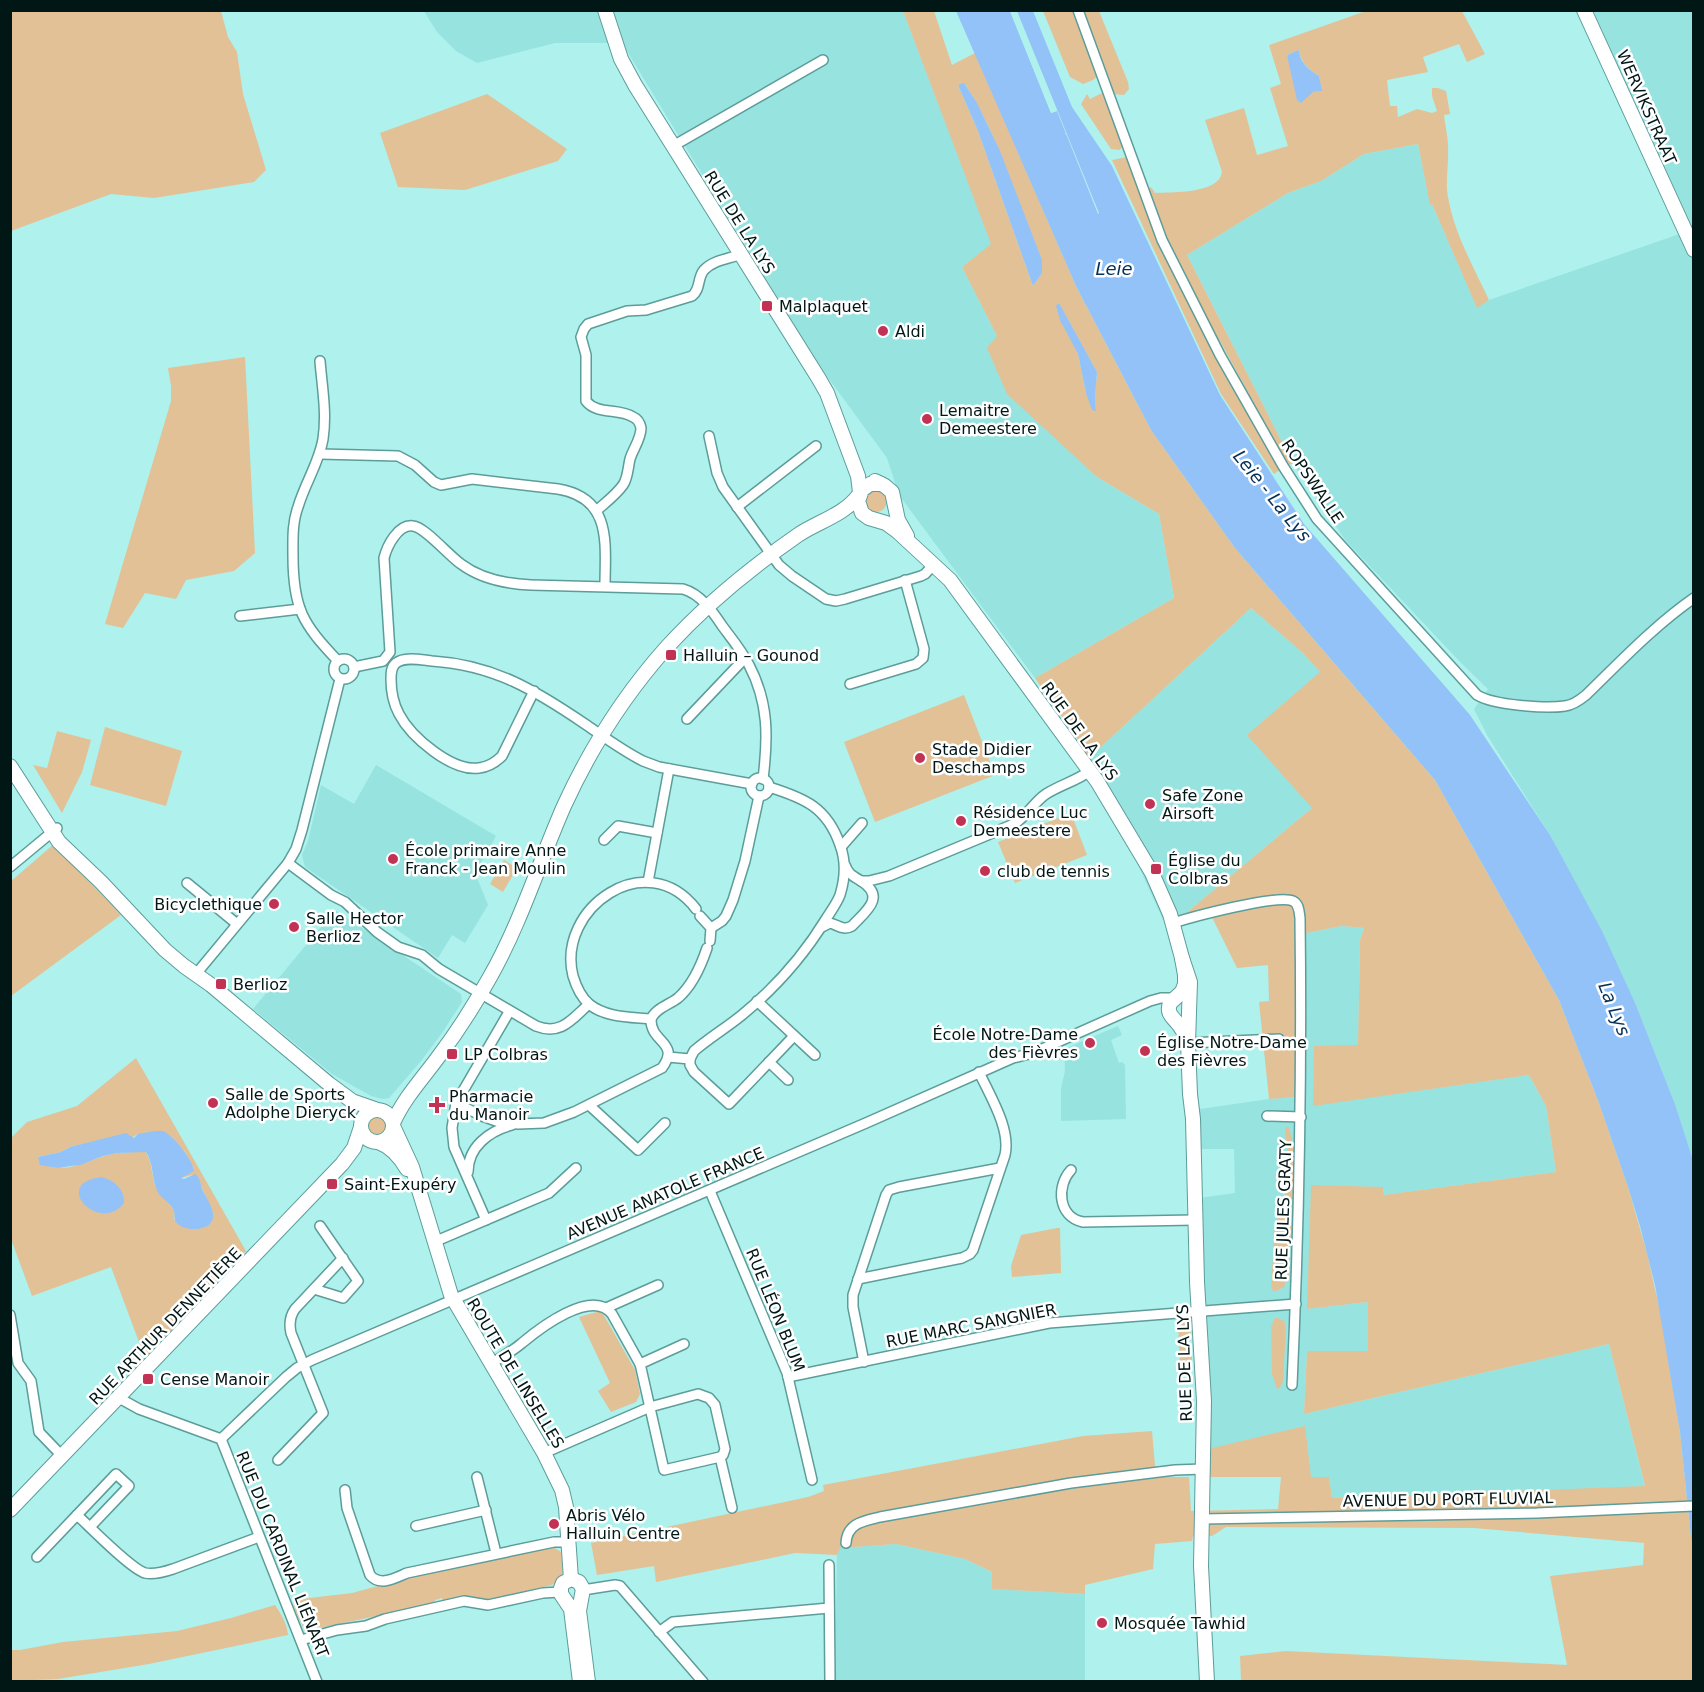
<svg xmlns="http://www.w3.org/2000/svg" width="1704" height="1692" viewBox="0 0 1704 1692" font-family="'DejaVu Sans',sans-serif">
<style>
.built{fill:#97e3e0}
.green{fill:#e3c196;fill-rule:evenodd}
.water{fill:#93c2f8}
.pier{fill:#aef1ed}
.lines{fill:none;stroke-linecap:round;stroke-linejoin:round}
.street-casing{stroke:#5c9d9a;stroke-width:12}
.secondary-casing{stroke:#5c9d9a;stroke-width:16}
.street{stroke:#fff;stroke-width:9}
.secondary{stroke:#fff;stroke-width:14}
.poi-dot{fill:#c23254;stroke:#fff;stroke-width:2}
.labels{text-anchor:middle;stroke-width:5;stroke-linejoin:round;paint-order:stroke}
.street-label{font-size:16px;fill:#001716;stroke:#fff}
.poi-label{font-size:16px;fill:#001716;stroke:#fff;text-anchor:start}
.water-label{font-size:18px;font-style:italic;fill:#053059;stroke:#fff}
</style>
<rect width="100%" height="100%" fill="#aef1ed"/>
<g class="built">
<polygon points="424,11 903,11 992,244 962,267 997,336 1097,477 1159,514 1174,598 1035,678 899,495 887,458 818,364 622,43 555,43 477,63 456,51 437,32"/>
<polygon points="1593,11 1693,11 1693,1160 1675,1104 1636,1005 1550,835 1487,735 1474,709 1488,689 1462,664 1346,541 1293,464 1187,255 1288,193 1321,181 1364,154 1418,144 1430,204 1432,204 1477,307 1489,300 1691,230"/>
<polygon points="1251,608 1303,653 1320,672 1312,808 1185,914 1163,920 1139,867 1148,863 1089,758"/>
<polygon points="376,765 496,836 475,873 488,905 465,943 452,935 438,958 305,867 302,855 308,841 321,785 354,804"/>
<polygon points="335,910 461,994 462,1002 442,1033 421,1061 389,1098 383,1099 371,1096 332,1074 253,1009"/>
<polygon points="1342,926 1364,928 1360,940 1358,1045 1352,1100 1529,1075 1546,1106 1556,1172 1384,1195 1383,1188 1307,1309 1368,1302 1368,1351 1307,1351 1304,1414 1609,1344 1645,1487 1332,1498 1329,1477 1311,1477 1208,1449 1199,1198 1235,1193 1234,1149 1201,1149 1200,1109 1269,1099 1297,1097 1296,935"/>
<polygon points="1118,1026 1122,1035 1111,1040 1119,1063 1122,1062 1125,1065 1126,1119 1061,1121 1061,1088 1065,1071 1064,1049"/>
<polygon points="896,1544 965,1559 992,1572 993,1589 1085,1594 1085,1681 835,1682 837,1555 839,1548"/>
</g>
<g class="green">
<polygon points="10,11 221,11 228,37 237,52 243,94 266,170 254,182 154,198 111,194 11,231"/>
<path d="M903 11H934L952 65 975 53 1076 286 1151 430 1235 548 1435 780 1559 1000 1599 1103 1628 1187 1647 1253 1661 1316 1680 1432 1693 1556V1681H1241L1240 1656 1286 1651 1567 1665 1550 1576 1643 1565 1644 1543 1474 1528 1226 1527 1212 1536H1193L1192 1541 1155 1544 1153 1569 1085 1585V1594L992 1589V1572L965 1559 896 1544 840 1548 837 1555 795 1553 656 1582 654 1566 597 1575 591 1543 808 1497 824 1491 823 1485 1083 1436 1152 1431 1156 1477H1189L1191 1511 1278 1509 1281 1477H1208V1449L1305 1426 1311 1477H1329L1332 1498 1645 1486 1609 1344 1304 1414 1307 1351H1368V1302L1307 1309 1311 1185 1383 1187 1384 1195 1556 1172 1546 1106 1529 1075 1313 1106 1314 1046 1358 1045 1360 940 1364 928 1342 926 1296 935 1297 1097 1269 1099 1259 1002 1269 1001 1268 965 1237 968 1208 909 1185 914 1312 808 1247 735 1320 672 1303 653 1251 608 1089 758 1078 740 1035 678 1174 598 1159 514 1097 477 1007 394 987 348 997 336 962 267 991 244ZM965 84C1002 141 1019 209 1042 273L1033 286 978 131 958 85ZM1059 304 1097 372 1095 397 1096 410 1086 393 1078 354Z"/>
<polygon points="1043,11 1072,11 1098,72 1098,76 1093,80 1083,84 1070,77"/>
<polygon points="1083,11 1099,11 1128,82 1129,89 1124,95 1113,94"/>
<path d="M1366 11H1462L1485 54 1467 62 1459 44 1423 57 1428 72 1387 80 1390 106H1397L1398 117 1417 109 1432 113 1437 111 1432 96V88H1438L1446 91 1450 114 1444 115C1445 125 1448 136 1448 147 1449 164 1445 181 1448 197 1454 233 1474 268 1489 300L1477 308 1432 204 1430 205 1418 144 1364 154 1321 181 1288 193 1187 255 1293 464 1287 465 1220 341 1210 346 1280 470 1274 474 1221 394 1112 160 1127 157 1140 193 1151 187 1155 193C1172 192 1219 194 1222 172L1205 120 1244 108 1257 155 1288 146 1270 88 1281 84 1269 45ZM1299 50C1301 63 1308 69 1319 76L1321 91 1313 92 1305 97 1287 55Z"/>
<polygon points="1104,92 1123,142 1123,147 1119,150 1111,149 1081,104 1087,94 1090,99"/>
<polygon points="487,94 567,149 558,161 465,190 398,187 380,133"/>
<polygon points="245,357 255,553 234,571 186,580 176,599 145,593 123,628 105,624 171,401 171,386 168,368"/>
<circle cx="876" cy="501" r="11"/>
<polygon points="964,695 995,775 875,822 844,742"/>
<polygon points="105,727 182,751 166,806 90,785"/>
<polygon points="57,731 91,740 82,772 62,813 33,765 47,768"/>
<polygon points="1071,813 1087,855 1015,883 998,842"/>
<polygon points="54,844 121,915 11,996 10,882"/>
<polygon points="504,860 517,868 503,892 490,884"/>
<path d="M136 1058 246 1251 145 1358 111 1267 32 1296 11 1239V1138L27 1122 77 1106ZM126 1134 131 1138 138 1134 171 1137 185 1152 194 1169 192 1172 182 1176 181 1178 192 1175 198 1176 202 1188 213 1215 210 1224 202 1228 174 1220 175 1212 173 1209 155 1186 150 1161 146 1152C137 1152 120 1152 112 1154 88 1159 65 1177 40 1162L38 1157C49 1154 61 1154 70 1147Z"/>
<circle cx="377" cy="1126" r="10"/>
<polygon points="1286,1127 1289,1127 1293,1144 1293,1186 1289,1274 1284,1287 1274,1292 1271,1286 1275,1225 1289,1182 1290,1164 1285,1133"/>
<polygon points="1057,1228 1060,1228 1061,1273 1012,1277 1011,1266 1021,1235"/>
<polygon points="600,1311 602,1312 635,1370 640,1394 636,1402 611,1412 598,1391 610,1383 579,1317"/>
<polygon points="1275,1318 1278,1318 1284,1321 1286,1328 1283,1381 1280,1388 1277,1389 1272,1374 1271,1327"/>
<polygon points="1186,1320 1190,1325 1191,1337 1187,1340 1188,1349 1192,1354 1192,1370 1180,1371 1178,1321"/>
<polygon points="553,1547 561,1552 563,1570 562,1576 552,1585 484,1601 472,1596 443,1603 442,1598 435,1600 434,1604 305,1631 295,1610 293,1600 352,1593 463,1563"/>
<path d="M275 1605C281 1614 287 1623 288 1635L149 1664 58 1679 11 1681V1650H20L63 1642 177 1631 231 1618Z"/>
</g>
<g class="water">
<polygon points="956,11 1010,11 1051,113 1057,111 1066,133 1065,134 1067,135 1016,11 1033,11 1072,107 1112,166 1220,395 1304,524 1470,715 1550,835 1602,931 1636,1005 1675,1104 1693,1160 1693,1556 1680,1432 1655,1285 1640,1226 1628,1187 1599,1103 1559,1000 1435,780 1235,548 1151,430 1076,286"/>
<path d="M1299 50C1300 63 1308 69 1319 76L1322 91 1313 92 1301 103 1297 100 1287 55Z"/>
<polygon points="964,83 977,103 1000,151 1042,260 1042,273 1033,286 978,131 958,85"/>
<polygon points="1059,303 1097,372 1095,397 1096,411 1092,410 1086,393 1078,354 1060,320 1056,306"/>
<path d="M155 1131C160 1131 161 1130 165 1132 175 1138 193 1160 194 1171L181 1178 184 1179 195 1174 198 1176C200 1180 201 1185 202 1189 206 1198 219 1214 210 1224 203 1231 182 1231 176 1222 173 1218 176 1213 173 1209 169 1201 159 1198 156 1188 152 1176 153 1162 146 1152L117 1153 103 1156 80 1165 71 1166 58 1168 40 1165 38 1157C49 1154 61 1154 70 1147L126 1133 134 1138 138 1134Z"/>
<path d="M102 1177C114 1180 125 1190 124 1203 100 1235 49 1183 102 1177Z"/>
</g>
<polygon class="pier" points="1010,11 1017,11 1099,213 1098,214 1057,111 1051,113"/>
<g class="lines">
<g class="street-casing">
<g id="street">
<path d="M1078 10 1162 240 1220 355 1283 466 1317 519 1477 695C1493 705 1546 709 1565 706 1573 705 1580 700 1586 695 1621 661 1654 626 1694 598"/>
<polyline points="673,146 823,60"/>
<path d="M320 361C322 386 327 413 323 439 319 463 305 483 298 507 292 523 293 540 293 556 293 609 303 624 338 661"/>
<polyline points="709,436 717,473 723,487 779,565 792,576 826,599 836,601 845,599 921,576 925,574 934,564"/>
<path d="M320 454 398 456 415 465 434 482 441 485 472 479 558 489C613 498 605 545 605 586"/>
<polyline points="737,507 816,446"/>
<path d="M596 511C605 503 616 495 623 485 628 478 628 467 630 459 633 449 641 439 641 428 640 423 638 419 633 417 619 408 597 415 586 401V355L581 337 584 329 588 324 627 311 646 310 692 296C701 289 697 278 704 270 713 260 729 259 741 254"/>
<polyline points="240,616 300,609"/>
<circle cx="344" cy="669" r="10"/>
<path d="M354 667 383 661 390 652 384 558C387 546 398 524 413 526 425 527 449 556 461 564 481 579 507 584 531 585L683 589C701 594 713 612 723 627 732 639 742 651 749 665 769 703 768 738 763 779"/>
<polyline points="850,684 916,664 923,658 924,649 905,580"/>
<path d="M534 691 502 756C496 762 488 767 479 768 452 772 411 737 399 714 393 703 391 692 391 679 391 673 391 667 396 663 405 656 422 660 432 661 494 665 535 690 585 724 604 737 623 751 643 761L659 767 752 784"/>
<polyline points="687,719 745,658"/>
<circle cx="760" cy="787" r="9"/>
<polyline points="604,840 618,826 657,833"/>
<polyline points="841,847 862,823"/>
<path d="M288 863 331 895 345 902 377 932 398 947 422 955 439 969 536 1026C561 1036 572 1019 589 1004"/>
<polyline points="10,867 57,828"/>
<path d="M861 881H869L889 876 1014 824C1027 816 1034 802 1046 794 1060 785 1076 781 1090 771"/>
<polyline points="648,882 669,769"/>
<polyline points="187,883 237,924"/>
<path d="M696 909C647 845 556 908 573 976 576 986 581 997 589 1004 606 1018 631 1017 651 1019 656 1008 669 1005 678 998 693 985 701 966 707 948"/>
<polyline points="700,916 711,928 710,941"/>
<path d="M1173 923C1192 917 1277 894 1293 901 1299 904 1299 911 1300 918 1302 1073 1299 1229 1292 1385"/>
<path d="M822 927 830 923C838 925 843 931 852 926 865 912 887 897 861 881 853 876 848 874 845 865"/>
<polyline points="711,928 722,921 726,916 733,900 745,861 759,796"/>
<polyline points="196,974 288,863 296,849 302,830 340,679"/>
<polyline points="757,1001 815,1055"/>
<polyline points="1188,1043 1279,1039"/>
<path d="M668 1057 690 1059 694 1051C709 1038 726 1028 742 1015 775 988 804 955 826 919 831 911 837 903 840 895 845 879 846 861 840 845 827 807 804 798 769 787"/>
<polyline points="690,1059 690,1065 694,1072 729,1104 794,1036"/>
<polyline points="769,1062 788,1080"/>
<path d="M456 1103 482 1116 499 1122 518 1124 544 1123 574 1112 662 1068C681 1042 650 1043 651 1019"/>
<polyline points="589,1105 638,1150 665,1123"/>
<polyline points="1267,1116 1301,1117"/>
<path d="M1071 1170C1056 1186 1058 1217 1083 1222L1195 1220"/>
<path d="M468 1172C468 1147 489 1131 512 1125"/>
<polyline points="710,1191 787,1373 812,1480"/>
<polyline points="486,1220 454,1147 452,1128 456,1103 509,1012"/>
<polyline points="434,1242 549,1193 576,1168"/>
<path d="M858 1279 962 1258 970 1254 973 1250 1005 1155C1011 1129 990 1096 979 1072"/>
<polyline points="314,1289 343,1298 358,1281 320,1226"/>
<polyline points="606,1308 658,1285"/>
<polyline points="10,1315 18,1363 31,1381 39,1432 63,1457"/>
<polyline points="864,1362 853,1307 853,1295 886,1195 889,1190 899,1187 1000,1168"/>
<path d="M491 1364C501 1357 513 1351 522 1343 540 1328 592 1288 612 1314L640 1364 641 1368 664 1470 720 1457 723 1455 725 1449 715 1405 709 1398 698 1394 650 1407 544 1453"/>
<polyline points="640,1364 684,1344"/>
<polyline points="788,1377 1049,1323 1296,1304"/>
<polyline points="119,1398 139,1409 221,1439 317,1682"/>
<polyline points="221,1439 286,1377 297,1368 312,1360 866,1123 1013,1058 1033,1053 1150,1001 1161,998 1176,998"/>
<polyline points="720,1457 732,1508"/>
<path d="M278 1460 323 1413 291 1333C289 1324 290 1316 295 1309L343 1258"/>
<polyline points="477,1477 496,1553"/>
<path d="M345 1490 347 1508 370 1575C380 1587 395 1578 407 1573L554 1542H568"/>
<polyline points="77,1515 116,1474 129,1486 90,1527"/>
<polyline points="1202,1519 1537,1513 1694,1506"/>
<polyline points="416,1526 486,1510"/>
<path d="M846 1543C847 1523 864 1521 880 1517L1071 1483 1175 1470 1203 1469"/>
<path d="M37 1557 77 1515C90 1527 131 1569 145 1573 154 1575 164 1572 173 1569L259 1537"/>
<polyline points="829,1565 830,1682"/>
<polyline points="583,1590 615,1585 620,1586 703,1682"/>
<polyline points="659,1632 673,1622 829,1608"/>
<polyline points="301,1640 337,1630 366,1626 385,1619 464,1601 488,1605 543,1593 560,1592"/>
</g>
</g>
<g class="secondary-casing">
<g id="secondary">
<polyline points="605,10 621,59 635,85 819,379 827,393 858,476 860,492"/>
<polyline points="1584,10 1694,250"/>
<polyline points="875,481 885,486 892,492 898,520 907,536"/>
<path d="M881 484H870L862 490 858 501 862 513 869 518 886 523 897 531 950 580 1097 781 1152 873 1170 914 1182 958 1185 975V984L1182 992 1170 1003C1166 1014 1173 1017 1179 1025 1183 1030 1185 1034 1187 1040"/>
<polyline points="10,766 59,842 101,882 165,950 184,966 211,985 329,1084 352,1101 375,1109"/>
<polyline points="1182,958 1190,982 1188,1043 1190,1094 1193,1119 1197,1282 1204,1401 1201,1566 1207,1682"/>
<circle cx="377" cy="1126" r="16"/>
<path d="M393 1123C404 1098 423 1078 439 1056 458 1031 475 1004 490 977 521 922 539 863 564 806 590 749 625 694 667 647 707 603 749 569 798 535 817 522 844 515 858 496"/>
<polyline points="393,1126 412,1167 451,1295 544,1453 562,1490 566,1507 571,1579"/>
<path d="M378 1142C392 1147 400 1157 407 1169"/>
<polyline points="10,1510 342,1164 354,1148 361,1127"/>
<polyline points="580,1682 571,1609 561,1594 561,1588 563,1583 571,1579 579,1582 583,1589 579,1611 588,1682"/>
</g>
</g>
<use href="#street" class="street"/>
<use href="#secondary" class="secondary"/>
</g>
<g class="poi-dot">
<rect x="761" y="300" width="12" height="12" rx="3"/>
<circle cx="883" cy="331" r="6"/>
<circle cx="927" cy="419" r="6"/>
<rect x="665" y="649" width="12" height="12" rx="3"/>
<circle cx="920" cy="758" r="6"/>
<circle cx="1150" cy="804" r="6"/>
<circle cx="961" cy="821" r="6"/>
<circle cx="393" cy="859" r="6"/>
<rect x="1150" y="863" width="12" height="12" rx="3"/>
<circle cx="985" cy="871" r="6"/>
<circle cx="274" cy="904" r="6"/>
<circle cx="294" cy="927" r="6"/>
<rect x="215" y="978" width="12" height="12" rx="3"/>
<circle cx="1090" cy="1043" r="6"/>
<circle cx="1145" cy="1051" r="6"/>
<rect x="446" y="1048" width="12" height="12" rx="3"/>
<circle cx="213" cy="1103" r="6"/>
<path d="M434 1096h6v6h6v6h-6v6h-6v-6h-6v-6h6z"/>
<rect x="326" y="1178" width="12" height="12" rx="3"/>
<rect x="142" y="1373" width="12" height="12" rx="3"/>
<circle cx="554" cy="1524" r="6"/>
<circle cx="1102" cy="1623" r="6"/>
</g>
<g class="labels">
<g class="street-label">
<text transform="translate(1647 107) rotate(66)" y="6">WERVIKSTRAAT</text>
<text transform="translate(740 222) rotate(58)" y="6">RUE DE LA LYS</text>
<text transform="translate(1313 481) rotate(56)" y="6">ROPSWALLE</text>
<text transform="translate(1080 731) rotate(54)" y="6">RUE DE LA LYS</text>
<text transform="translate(665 1193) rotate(-23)" y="6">AVENUE ANATOLE FRANCE</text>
<text transform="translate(1283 1210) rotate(-88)" y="6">RUE JULES GRATY</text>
<text transform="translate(776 1310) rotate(68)" y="6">RUE LÉON BLUM</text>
<text transform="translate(971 1325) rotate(-11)" y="6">RUE MARC SANGNIER</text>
<text transform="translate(165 1326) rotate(-46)" y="6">RUE ARTHUR DENNETIÈRE</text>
<text transform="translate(1184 1363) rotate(-92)" y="6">RUE DE LA LYS</text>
<text transform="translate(516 1373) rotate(59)" y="6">ROUTE DE LINSELLES</text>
<text transform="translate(1448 1499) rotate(-1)" y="6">AVENUE DU PORT FLUVIAL</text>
<text transform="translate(283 1554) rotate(68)" y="6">RUE DU CARDINAL LIÉNART</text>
</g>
<g class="poi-label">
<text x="779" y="312">Malplaquet</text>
<text x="895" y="337">Aldi</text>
<text x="939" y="416">Lemaitre<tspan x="939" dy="18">Demeestere</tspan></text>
<text x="683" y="661">Halluin – Gounod</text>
<text x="932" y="755">Stade Didier<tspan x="932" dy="18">Deschamps</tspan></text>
<text x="1162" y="801">Safe Zone<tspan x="1162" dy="18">Airsoft</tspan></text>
<text x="973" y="818">Résidence Luc<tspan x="973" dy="18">Demeestere</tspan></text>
<text x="405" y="856">École primaire Anne<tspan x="405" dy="18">Franck - Jean Moulin</tspan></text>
<text x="1168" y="866">Église du<tspan x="1168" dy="18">Colbras</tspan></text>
<text x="997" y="877">club de tennis</text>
<text x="262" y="910" text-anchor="end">Bicyclethique</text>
<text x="306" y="924">Salle Hector<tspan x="306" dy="18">Berlioz</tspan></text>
<text x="233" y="990">Berlioz</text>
<text x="1078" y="1040" text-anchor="end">École Notre-Dame<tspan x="1078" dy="18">des Fièvres</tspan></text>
<text x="1157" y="1048">Église Notre-Dame<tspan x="1157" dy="18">des Fièvres</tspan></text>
<text x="464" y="1060">LP Colbras</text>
<text x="225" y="1100">Salle de Sports<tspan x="225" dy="18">Adolphe Dieryck</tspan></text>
<text x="449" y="1102">Pharmacie<tspan x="449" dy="18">du Manoir</tspan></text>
<text x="344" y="1190">Saint-Exupéry</text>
<text x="160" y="1385">Cense Manoir</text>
<text x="566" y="1521">Abris Vélo<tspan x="566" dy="18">Halluin Centre</tspan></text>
<text x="1114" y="1629">Mosquée Tawhid</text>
</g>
<g class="water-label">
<text x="1114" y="275">Leie</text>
<text transform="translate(1272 496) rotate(51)" y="6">Leie - La Lys</text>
<text transform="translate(1614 1009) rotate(68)" y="6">La Lys</text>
</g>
</g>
<rect width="1704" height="1692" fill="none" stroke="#001716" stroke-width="24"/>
</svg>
